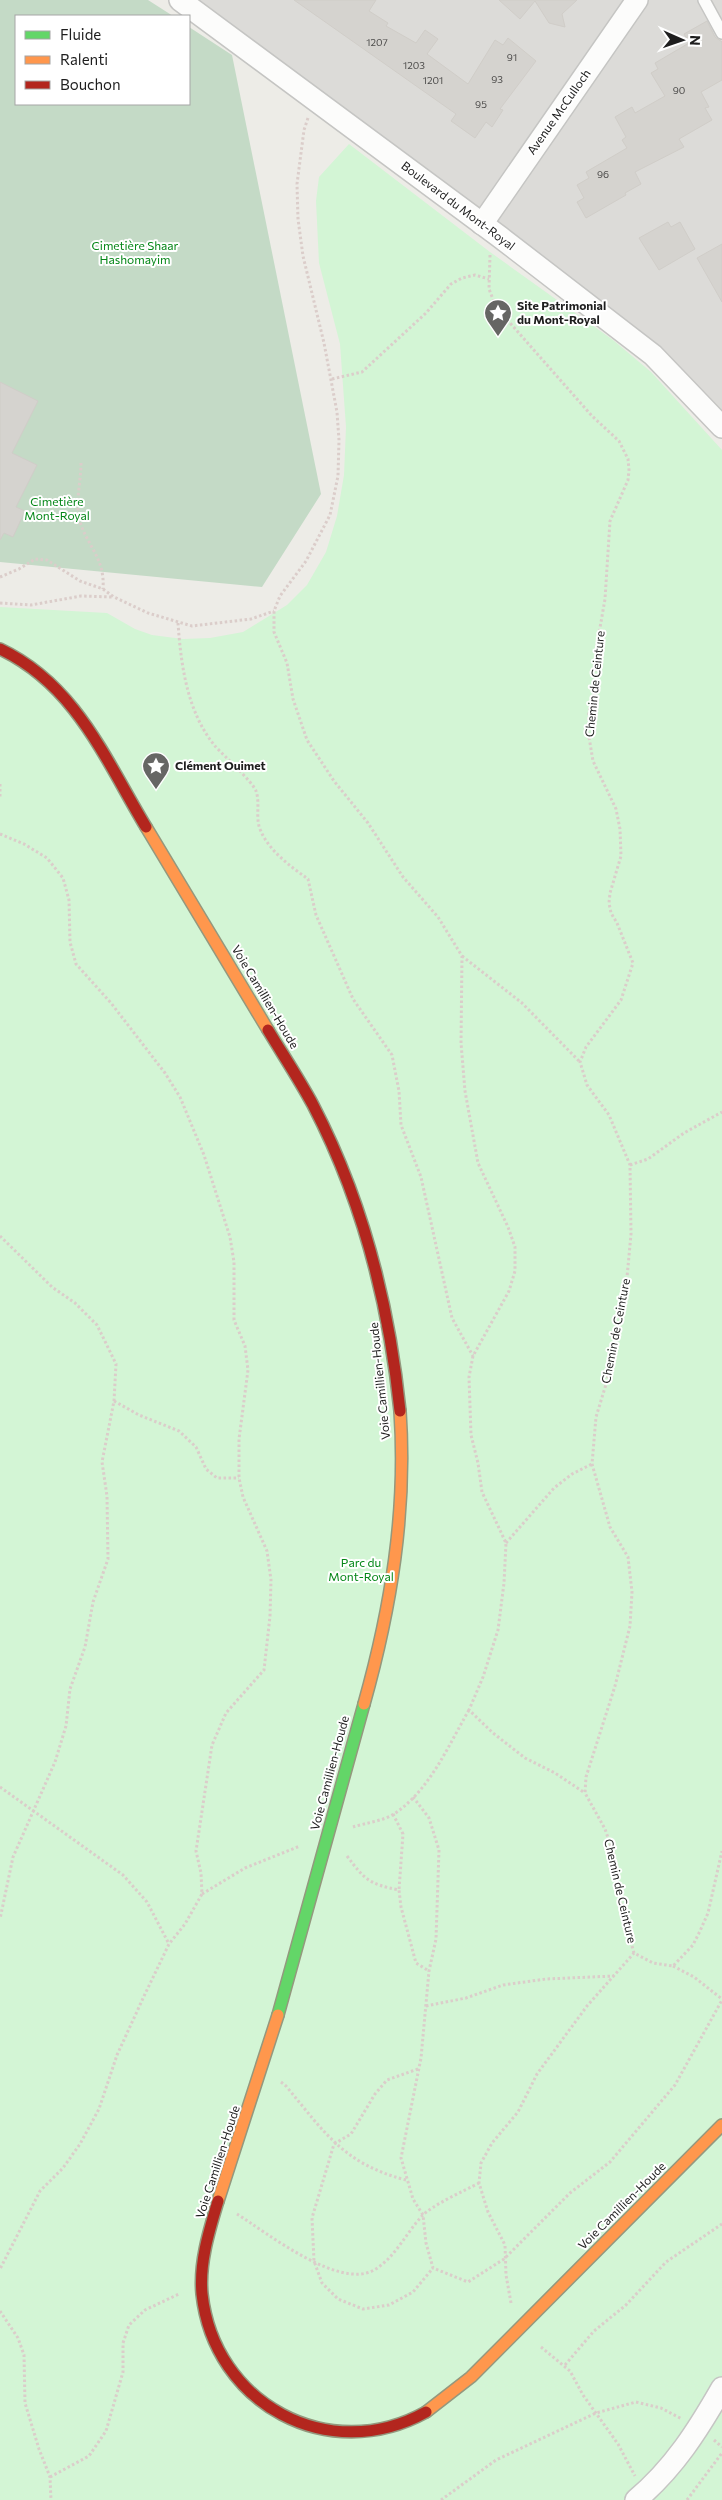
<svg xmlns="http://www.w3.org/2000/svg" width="722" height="2500" viewBox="0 0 722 2500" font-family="Commissioner,sans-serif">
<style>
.residential{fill:#dcdbd8}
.cemetery{fill:#c4dac6}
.park{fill:#d3f5d5}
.building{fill:#d5d3cf;stroke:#d0cdc8}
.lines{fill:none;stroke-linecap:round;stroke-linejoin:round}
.lane-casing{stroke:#c5c5c3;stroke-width:14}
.street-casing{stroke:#c5c5c3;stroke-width:24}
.fast-casing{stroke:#94987e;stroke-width:14}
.slow-casing{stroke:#94987e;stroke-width:14}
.jam-casing{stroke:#94987e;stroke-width:14}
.path{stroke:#dbcdca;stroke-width:3;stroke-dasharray:2.5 2.5;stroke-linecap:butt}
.lane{stroke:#fcfcfb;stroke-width:11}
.street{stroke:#fcfcfb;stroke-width:21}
.fast{stroke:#63d668;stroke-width:11}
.slow{stroke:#ff974d;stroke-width:11}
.jam{stroke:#b3261e;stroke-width:11}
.labels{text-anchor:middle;stroke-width:4;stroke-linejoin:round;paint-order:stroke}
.number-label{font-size:10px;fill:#4c4b4a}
.street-label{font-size:12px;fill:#1e1e1e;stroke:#fff}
.park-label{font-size:12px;fill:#038616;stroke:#fff}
.poi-label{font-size:12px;font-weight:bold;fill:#1e1e1e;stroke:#fff;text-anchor:start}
</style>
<rect width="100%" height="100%" fill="#edece7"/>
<polygon class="residential" points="168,0 722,0 722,427 653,355"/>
<polygon class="cemetery" points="0,0 148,0 173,16 16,16 16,104 189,104 189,27 232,55 321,494 262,587 0,562"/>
<polygon class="park" points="349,144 490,252 613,340 651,372 722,450 722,2500 0,2500 0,607 107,613 135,629 152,635 183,639 210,638 243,632 287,605 307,585 326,552 337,516 344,475 346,427 340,344 319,263 316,201 319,177"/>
<g class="building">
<polygon points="294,0 376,0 369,11 388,23 386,26 416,43 425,30 438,39 427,54 468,84 495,40 503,45 508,38 536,61 500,109 503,110 492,127 486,122 475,138 451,121 456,114"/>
<polygon points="499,0 577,0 562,14 565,27 549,23 535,1 520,19"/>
<polygon points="707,21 715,37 722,42 722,80 701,92 709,107 705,108 712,120 679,139 684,147 635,172 641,184 625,193 626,195 586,218 577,202 584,198 577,185 589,178 586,172 627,148 622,140 626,137 615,117 632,107 635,113 665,96 651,73 658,69 655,63 689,43 684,34"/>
<polygon points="668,222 671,227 680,222 695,249 659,270 639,238"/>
<polygon points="722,244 722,302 697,258"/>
<polygon points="0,382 38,401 12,453 37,465 16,507 25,511 13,537 4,533 0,540"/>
</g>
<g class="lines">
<g class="lane-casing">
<polyline id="lane" points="704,0 722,33"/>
</g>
<g class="street-casing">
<g id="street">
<polyline points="180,0 500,237 653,355 722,427"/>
<polyline points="482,224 637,0"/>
<path d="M636 2500C674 2468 698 2430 722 2388"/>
</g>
</g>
<g class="fast-casing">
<polyline id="fast" points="278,2015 364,1704"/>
</g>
<g class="slow-casing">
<g id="slow">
<polyline points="146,827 268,1030"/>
<path d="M364 1704C391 1608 407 1511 400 1411"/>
<polyline points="218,2201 278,2015"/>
<polyline points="426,2412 471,2377 722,2125"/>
</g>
</g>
<g class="jam-casing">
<g id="jam">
<path d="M0 649C76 685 105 759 146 827"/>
<path d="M268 1030C283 1055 299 1079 313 1105 363 1201 389 1303 400 1411"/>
<path d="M218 2201C209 2231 199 2263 202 2294 214 2404 329 2466 426 2412"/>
</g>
</g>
<g class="path">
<polyline points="308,118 304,130 297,184 298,219 303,256 324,343 337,412 339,440 338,476 330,515 306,561 280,596 274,611 274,632 287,663 293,699 307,740 334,781 368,823 403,877 438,917 462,956 461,1043 465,1091 478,1163 508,1227 515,1247 515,1271 509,1291 473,1356 469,1377 471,1435 478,1463 482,1492 506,1543 504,1583 498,1630 483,1677 469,1710 493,1733 525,1758 555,1773 585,1793"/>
<polyline points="490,255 489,289 496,307 592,416 619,441 628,459 629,470 628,480 610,521 605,599 597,645 594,699 589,711 588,731 593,761 616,809 620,829 621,856 610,893 609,903 611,913 617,923 633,963 621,1000 586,1047 580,1062 587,1085 609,1115 630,1165 631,1234 625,1299 607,1381 596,1417 592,1464 610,1527 628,1557 632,1592 630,1626 615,1686 586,1777 585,1793 605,1829 614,1855 622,1911 634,1953 653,1963 673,1966 693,1945 700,1931 708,1913 722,1851"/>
<polyline points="332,379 362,372 426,313 451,284 462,278 475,275 489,279"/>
<path d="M81 463C81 483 74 506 81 525 90 549 105 560 103 589"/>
<polyline points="0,577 19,569 35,559 47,560 80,581 103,589 114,597 148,613 192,626 251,619 274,611"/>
<polyline points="0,603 31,605 81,596 113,597"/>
<path d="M178 623C181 665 187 712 215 746 224 756 252 781 256 791 260 802 256 815 259 826 266 849 290 866 308 879L316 915 353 999 392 1055 399 1091 401 1125 421 1177 452 1318 473 1356"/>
<polyline points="0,784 0,797"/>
<polyline points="0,834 24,844 47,858 63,878 69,900 70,942 76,964 111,1003 165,1073 180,1097 204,1155 230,1237 234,1262 234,1320 245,1346 248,1370 239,1439 239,1478 243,1497 267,1551 271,1580 270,1616 264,1670 226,1713 212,1745 196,1851 201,1873 202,1894 185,1924 169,1944 145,1994 117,2055 99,2109 80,2144 63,2168 40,2191 0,2269"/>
<polyline points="462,956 522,1003 580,1062"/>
<polyline points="630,1165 648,1159 684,1133 722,1112"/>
<polyline points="0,1236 52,1287 75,1303 97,1325 116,1364 114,1401 102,1462 107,1496 108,1559 93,1602 85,1647 70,1689 66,1726 55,1762 13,1857 0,1919"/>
<polyline points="114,1401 139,1415 179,1431 196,1447 206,1469 217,1478 239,1478"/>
<polyline points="506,1543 554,1488 572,1474 592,1464"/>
<polyline points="0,1787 123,1875 147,1902 169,1944"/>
<polyline points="413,1797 429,1818 439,1850 436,1939 429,1971 421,2058 401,2158 413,2199 423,2215 426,2243 433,2268 468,2282 504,2259 570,2193 610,2162 675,2085 722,2000"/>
<polyline points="393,1814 403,1834 399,1890"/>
<path d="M353 1827C365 1823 383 1821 394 1814 430 1790 448 1746 469 1710"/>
<path d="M347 1856C365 1880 369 1884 399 1890L401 1907 416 1963 429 1971"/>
<polyline points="202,1894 245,1868 300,1846"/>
<polyline points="673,1966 694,1977 722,1999"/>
<polyline points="426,2006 466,1998 503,1985 546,1979 614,1976"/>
<polyline points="418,2069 387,2080 375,2094 351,2134 334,2144 312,2218 314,2261 322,2283 338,2299 363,2309 389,2305 413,2292 433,2268"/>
<path d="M281 2082 286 2086C325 2133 344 2164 406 2180"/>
<path d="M237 2214C267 2233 339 2290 374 2270 395 2258 406 2233 422 2216 432 2205 464 2191 479 2183"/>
<polyline points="511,2303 506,2275 505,2245 488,2212 479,2183 481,2163 492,2143 518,2112 537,2074 587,2006 634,1953"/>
<polyline points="0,2311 18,2338 24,2355 25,2403 39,2449 50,2477 51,2500"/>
<polyline points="541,2347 570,2371 583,2395 618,2444 635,2476"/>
<polyline points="565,2365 594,2331 626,2305 666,2262 722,2224"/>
<polyline points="714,2440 722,2447"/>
<polyline points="50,2477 89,2456 106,2431 123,2372 123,2343 129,2325 145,2310 179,2294"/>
<polyline points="441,2500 496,2460 596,2413 636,2402 661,2408 682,2419"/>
<polyline points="687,2500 722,2453"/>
</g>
<use href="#lane" class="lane"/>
<use href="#street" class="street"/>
<use href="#fast" class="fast"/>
<use href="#slow" class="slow"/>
<use href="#jam" class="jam"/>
</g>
<defs>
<g id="sight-pin" transform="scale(1.4375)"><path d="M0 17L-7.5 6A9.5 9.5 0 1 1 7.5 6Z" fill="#666664" stroke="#fff"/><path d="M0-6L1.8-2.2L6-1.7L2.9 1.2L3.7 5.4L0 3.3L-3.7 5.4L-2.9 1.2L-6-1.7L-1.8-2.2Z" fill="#fff"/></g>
</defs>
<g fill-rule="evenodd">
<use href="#sight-pin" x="498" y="313"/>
<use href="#sight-pin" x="156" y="766"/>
</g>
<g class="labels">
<g class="number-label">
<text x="377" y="46">1207</text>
<text x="512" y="61">91</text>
<text x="414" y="69">1203</text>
<text x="497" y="83">93</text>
<text x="433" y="84">1201</text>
<text x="679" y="94">90</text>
<text x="481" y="108">95</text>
<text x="603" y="178">96</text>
</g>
<g class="street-label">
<text transform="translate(559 112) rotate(-55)" y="4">Avenue McCulloch</text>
<text transform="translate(458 206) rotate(37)" y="4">Boulevard du Mont-Royal</text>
<text transform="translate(595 684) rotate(-84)" y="4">Chemin de Ceinture</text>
<text transform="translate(265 997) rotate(59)" y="4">Voie Camillien-Houde</text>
<text transform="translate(616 1331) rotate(-79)" y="4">Chemin de Ceinture</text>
<text transform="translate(380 1381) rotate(-96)" y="4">Voie Camillien-Houde</text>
<text transform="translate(330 1773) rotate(-75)" y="4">Voie Camillien-Houde</text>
<text transform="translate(620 1891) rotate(77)" y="4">Chemin de Ceinture</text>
<text transform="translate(218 2162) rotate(-72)" y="4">Voie Camillien-Houde</text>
<text transform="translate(622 2206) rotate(-45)" y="4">Voie Camillien-Houde</text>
</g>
<g class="park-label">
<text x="135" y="250">Cimetière Shaar<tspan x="135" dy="14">Hashomayim</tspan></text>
<text x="57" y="506">Cimetière<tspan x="57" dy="14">Mont-Royal</tspan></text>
<text x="361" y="1567">Parc du<tspan x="361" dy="14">Mont-Royal</tspan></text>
</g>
<g class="poi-label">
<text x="517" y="310">Site Patrimonial<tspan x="517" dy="14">du Mont-Royal</tspan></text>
<text x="175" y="770">Clément Ouimet</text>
</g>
</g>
<rect x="15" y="15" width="175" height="90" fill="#ffffff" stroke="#a5a5a5"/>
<rect x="25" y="31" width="25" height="8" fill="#63d668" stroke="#a5a5a5"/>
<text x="60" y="40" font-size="15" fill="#1e1e1e">Fluide</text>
<rect x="25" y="56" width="25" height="8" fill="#ff974d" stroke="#a5a5a5"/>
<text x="60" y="65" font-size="15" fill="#1e1e1e">Ralenti</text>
<rect x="25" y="81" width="25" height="8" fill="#b3261e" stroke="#a5a5a5"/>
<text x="60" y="90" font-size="15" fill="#1e1e1e">Bouchon</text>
<g transform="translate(682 40) rotate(92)" stroke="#ffffff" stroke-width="4" paint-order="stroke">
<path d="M0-4L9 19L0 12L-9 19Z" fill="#1e1e1e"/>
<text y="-8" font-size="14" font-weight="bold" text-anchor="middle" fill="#1e1e1e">N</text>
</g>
</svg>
